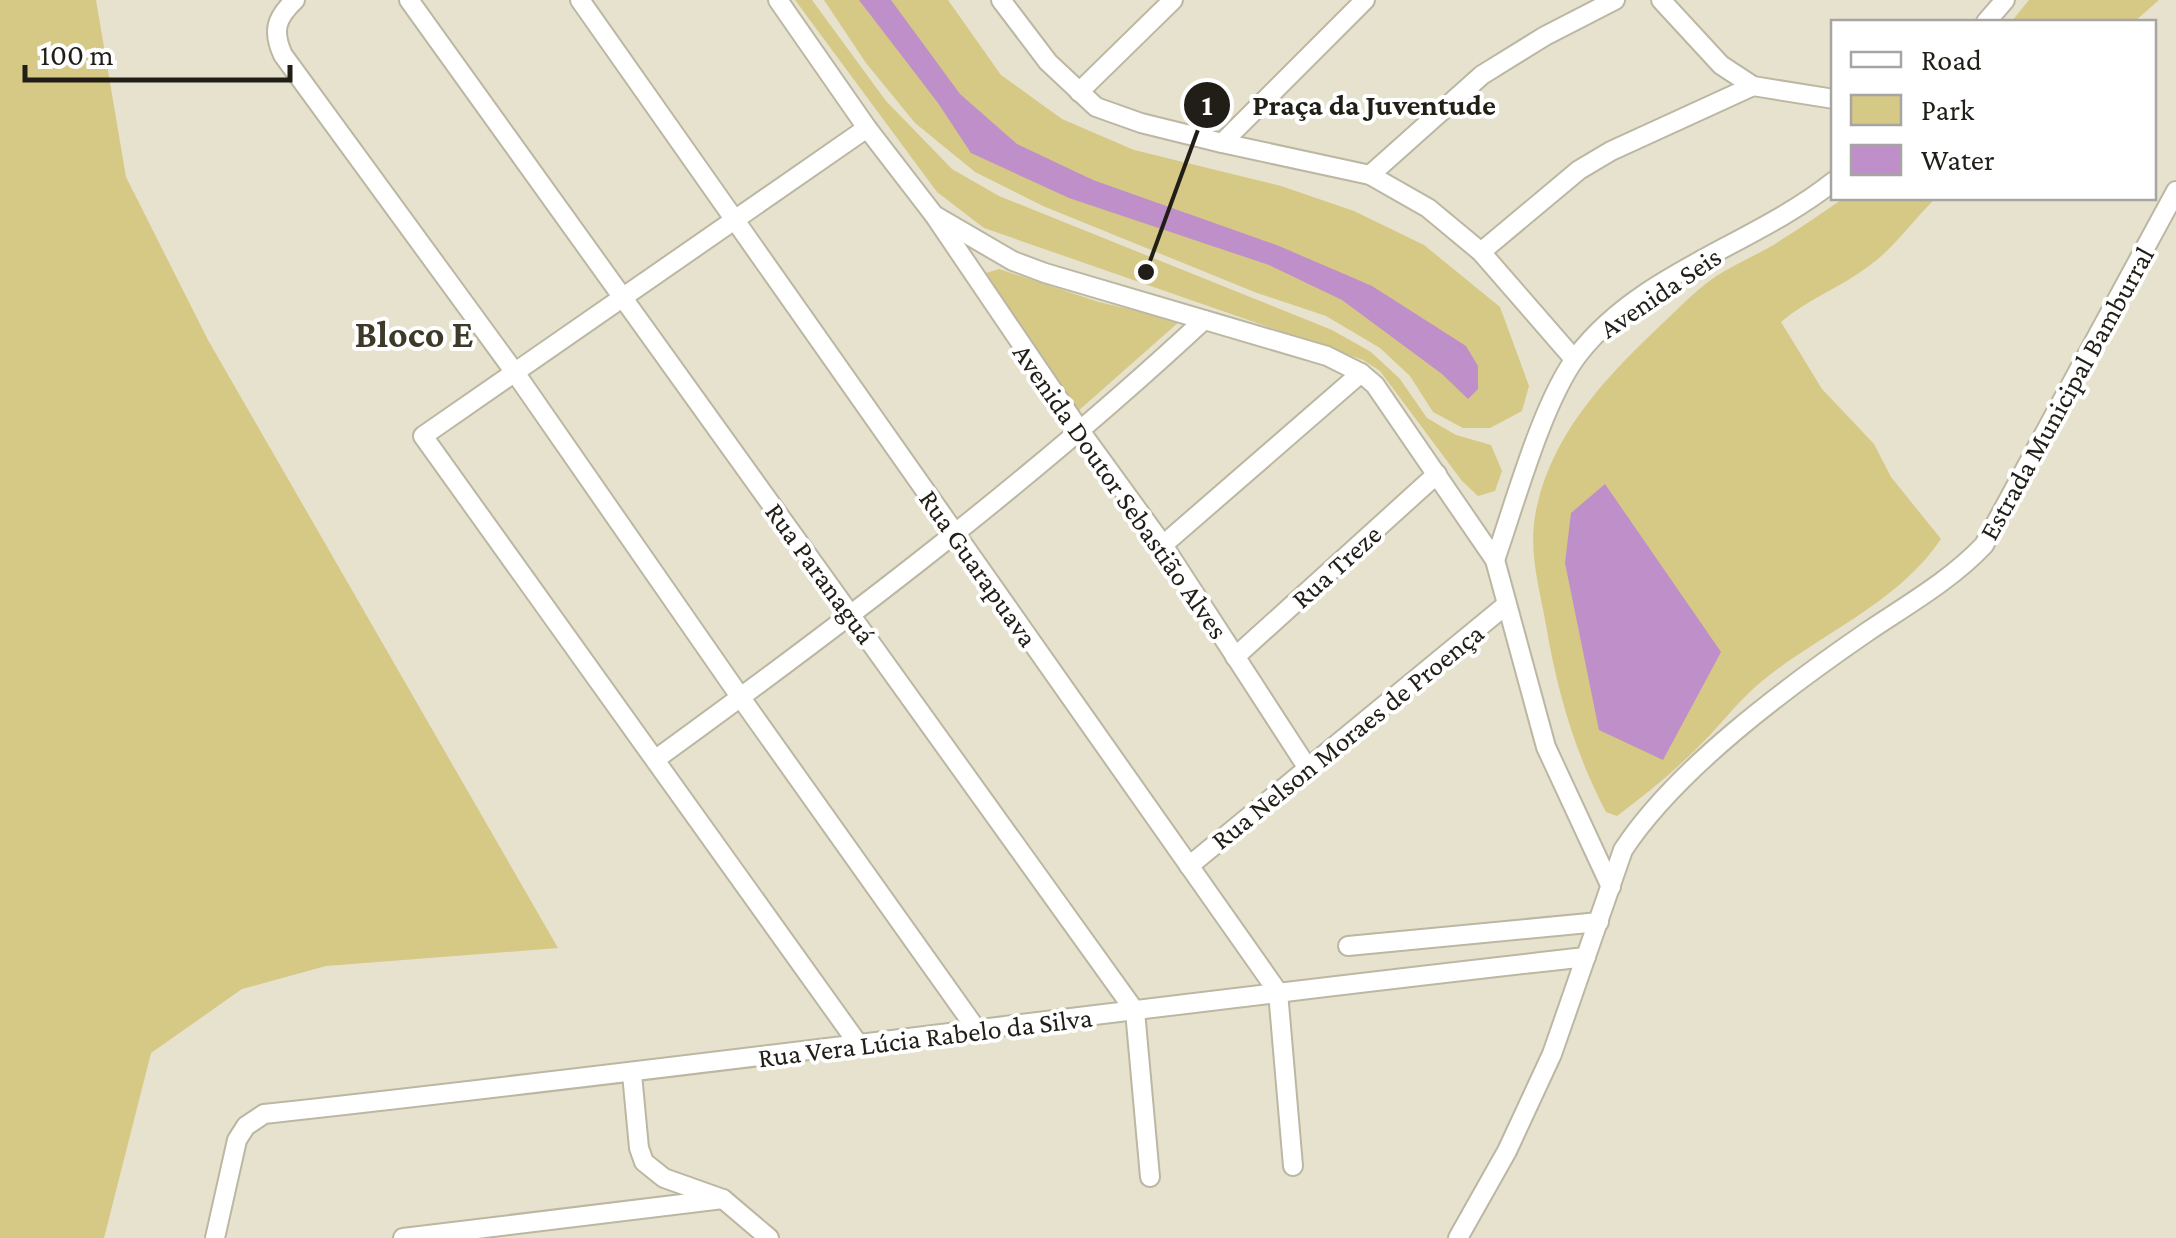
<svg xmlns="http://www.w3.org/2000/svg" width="2176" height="1238" viewBox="0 0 2176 1238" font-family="'Crimson Pro',serif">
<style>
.green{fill:#d6c885}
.water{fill:#bf8fc9}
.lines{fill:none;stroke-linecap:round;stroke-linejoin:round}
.minor-casing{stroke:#bbb7a3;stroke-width:22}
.minor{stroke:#fff;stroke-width:18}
.labels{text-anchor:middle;stroke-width:8;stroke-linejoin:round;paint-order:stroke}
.street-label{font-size:28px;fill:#201e17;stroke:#fff}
.district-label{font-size:38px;font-weight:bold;fill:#3e3a29;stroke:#fff}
.leader{fill:none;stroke:#201e17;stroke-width:4}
.callout-dot{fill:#201e17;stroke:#fff;stroke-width:4}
.mark-label{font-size:30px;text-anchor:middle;font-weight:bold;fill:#fff}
.callout-label{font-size:30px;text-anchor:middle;font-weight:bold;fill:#201e17;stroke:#fff;stroke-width:8;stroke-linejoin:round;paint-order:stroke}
</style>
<rect width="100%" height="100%" fill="#e7e2ce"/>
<g class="green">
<polygon points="0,0 96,0 126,177 208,340 558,948 326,966 242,989 151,1053 104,1238 0,1238"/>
<polygon points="795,0 812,0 886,101 952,169 999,196 1332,330 1371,352 1400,379 1427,418 1456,435 1491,445 1502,471 1495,491 1478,496 1462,481 1380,371 1363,360 984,228 937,192"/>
<polygon points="824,0 948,0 1001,75 1062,119 1134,150 1281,186 1354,211 1424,245 1500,307 1529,386 1522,411 1490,428 1463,428 1433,412 1410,376 1380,348 1326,316 1257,293 1043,206 975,172 915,123 866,63"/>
<polygon points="2029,0 2159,0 2134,22 2011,22"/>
<path d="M1844 198H1936C1913 220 1895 247 1869 266 1841 287 1808 299 1781 322L1822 389 1874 444 1891 477 1941 539C1898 603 1821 633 1762 681 1740 699 1724 721 1704 741 1677 769 1648 793 1617 816L1606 812C1575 753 1557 691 1546 625 1539 585 1527 548 1537 506 1554 430 1610 373 1664 322 1680 307 1696 290 1715 277 1736 263 1760 254 1781 240 1802 227 1823 212 1844 198Z"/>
<polygon points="999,269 1099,302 1180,321 1077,412 989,288 986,273"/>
</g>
<g class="water">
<polygon points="859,0 891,0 960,94 1017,144 1093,180 1279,246 1372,286 1466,346 1478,366 1478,389 1468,399 1442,374 1342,300 1269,265 1069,198 971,153 938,103"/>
<polygon points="1605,484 1721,652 1663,760 1599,730 1565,563 1571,513"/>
</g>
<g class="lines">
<g class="minor-casing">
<g id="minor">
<path d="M295 0C276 18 272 31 283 55L516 374 741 698 977 1030"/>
<polyline points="409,0 1135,1011 1150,1177"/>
<polyline points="580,0 1278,992 1293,1166"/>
<polyline points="778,0 867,128 934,215 1081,432 1163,545 1307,767"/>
<polyline points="1001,0 1048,62 1096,107 1141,123 1222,143 1370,175 1428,208 1481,252 1574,359"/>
<polyline points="1661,0 1721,65 1753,86 1834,99"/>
<polyline points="1986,22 2005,0"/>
<polyline points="1079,92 1173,0"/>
<polyline points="1222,143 1365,0"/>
<polyline points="1370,175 1482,75 1545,36 1615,0"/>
<polyline points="934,215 1013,261 1045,273 1327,356 1361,373 1375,385 1495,560 1546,747 1611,887"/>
<polyline points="1481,252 1579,170 1611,151 1753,86"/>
<polyline points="1163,545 1361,373"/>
<path d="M1495 560C1515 503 1542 403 1577 356 1641 272 1754 245 1834 181"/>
<polyline points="1235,657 1437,474"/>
<path d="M656 759C845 622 1033 479 1204 320"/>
<polyline points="1189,866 1506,605"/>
<polyline points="1348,946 1599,922"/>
<polyline points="859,1045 423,436 867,128"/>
<polyline points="632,1074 639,1148 644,1162 664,1178 723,1199 769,1238"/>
<path d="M215 1238 237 1140 246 1126 264 1114C705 1066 1145 1006 1586 957"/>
<polyline points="403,1238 723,1199"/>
<path d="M1458 1238 1507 1151 1552 1054 1623 850C1676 769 1787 687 1867 632 1907 605 1951 580 1984 545L2176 191"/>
</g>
</g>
<use href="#minor" class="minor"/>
</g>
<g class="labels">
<g class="street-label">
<text transform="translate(1660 292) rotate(-34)" y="10">Avenida Seis</text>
<text transform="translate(2066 393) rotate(-61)" y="10">Estrada Municipal Bamburral</text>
<text transform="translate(1121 491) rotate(55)" y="10">Avenida Doutor Sebastião Alves</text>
<text transform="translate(1336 566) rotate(-42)" y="10">Rua Treze</text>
<text transform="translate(979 568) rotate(55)" y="10">Rua Guarapuava</text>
<text transform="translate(821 573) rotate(54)" y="10">Rua Paranaguá</text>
<text transform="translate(1347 736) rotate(-39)" y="10">Rua Nelson Moraes de Proença</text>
<text transform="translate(925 1037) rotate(-7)" y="10">Rua Vera Lúcia Rabelo da Silva</text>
</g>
<g class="district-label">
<text x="414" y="347">Bloco E</text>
</g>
</g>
<path class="leader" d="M1146 272L1207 105"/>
<g class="callout-dot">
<circle cx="1146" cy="272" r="10"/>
<circle cx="1207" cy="105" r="25"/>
</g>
<g class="mark-label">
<text x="1207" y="115">1</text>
</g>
<g class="callout-label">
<text x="1374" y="115">Praça da Juventude</text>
</g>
<rect x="1831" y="20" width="325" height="180" fill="#ffffff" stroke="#a6a5a2" stroke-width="2.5"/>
<rect x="1851" y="52" width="50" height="15" fill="#ffffff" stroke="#a6a5a2" stroke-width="2.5"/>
<text x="1921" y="70" font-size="30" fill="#201e17">Road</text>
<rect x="1851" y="95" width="50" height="30" fill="#d6c885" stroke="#a6a5a2" stroke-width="2.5"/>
<text x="1921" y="120" font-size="30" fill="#201e17">Park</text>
<rect x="1851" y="145" width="50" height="30" fill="#bf8fc9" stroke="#a6a5a2" stroke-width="2.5"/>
<text x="1921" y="170" font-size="30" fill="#201e17">Water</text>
<path d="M25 65v15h265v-15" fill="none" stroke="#201e17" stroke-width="5"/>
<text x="40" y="65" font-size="30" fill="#201e17" stroke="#ffffff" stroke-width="8" paint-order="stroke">100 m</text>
</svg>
